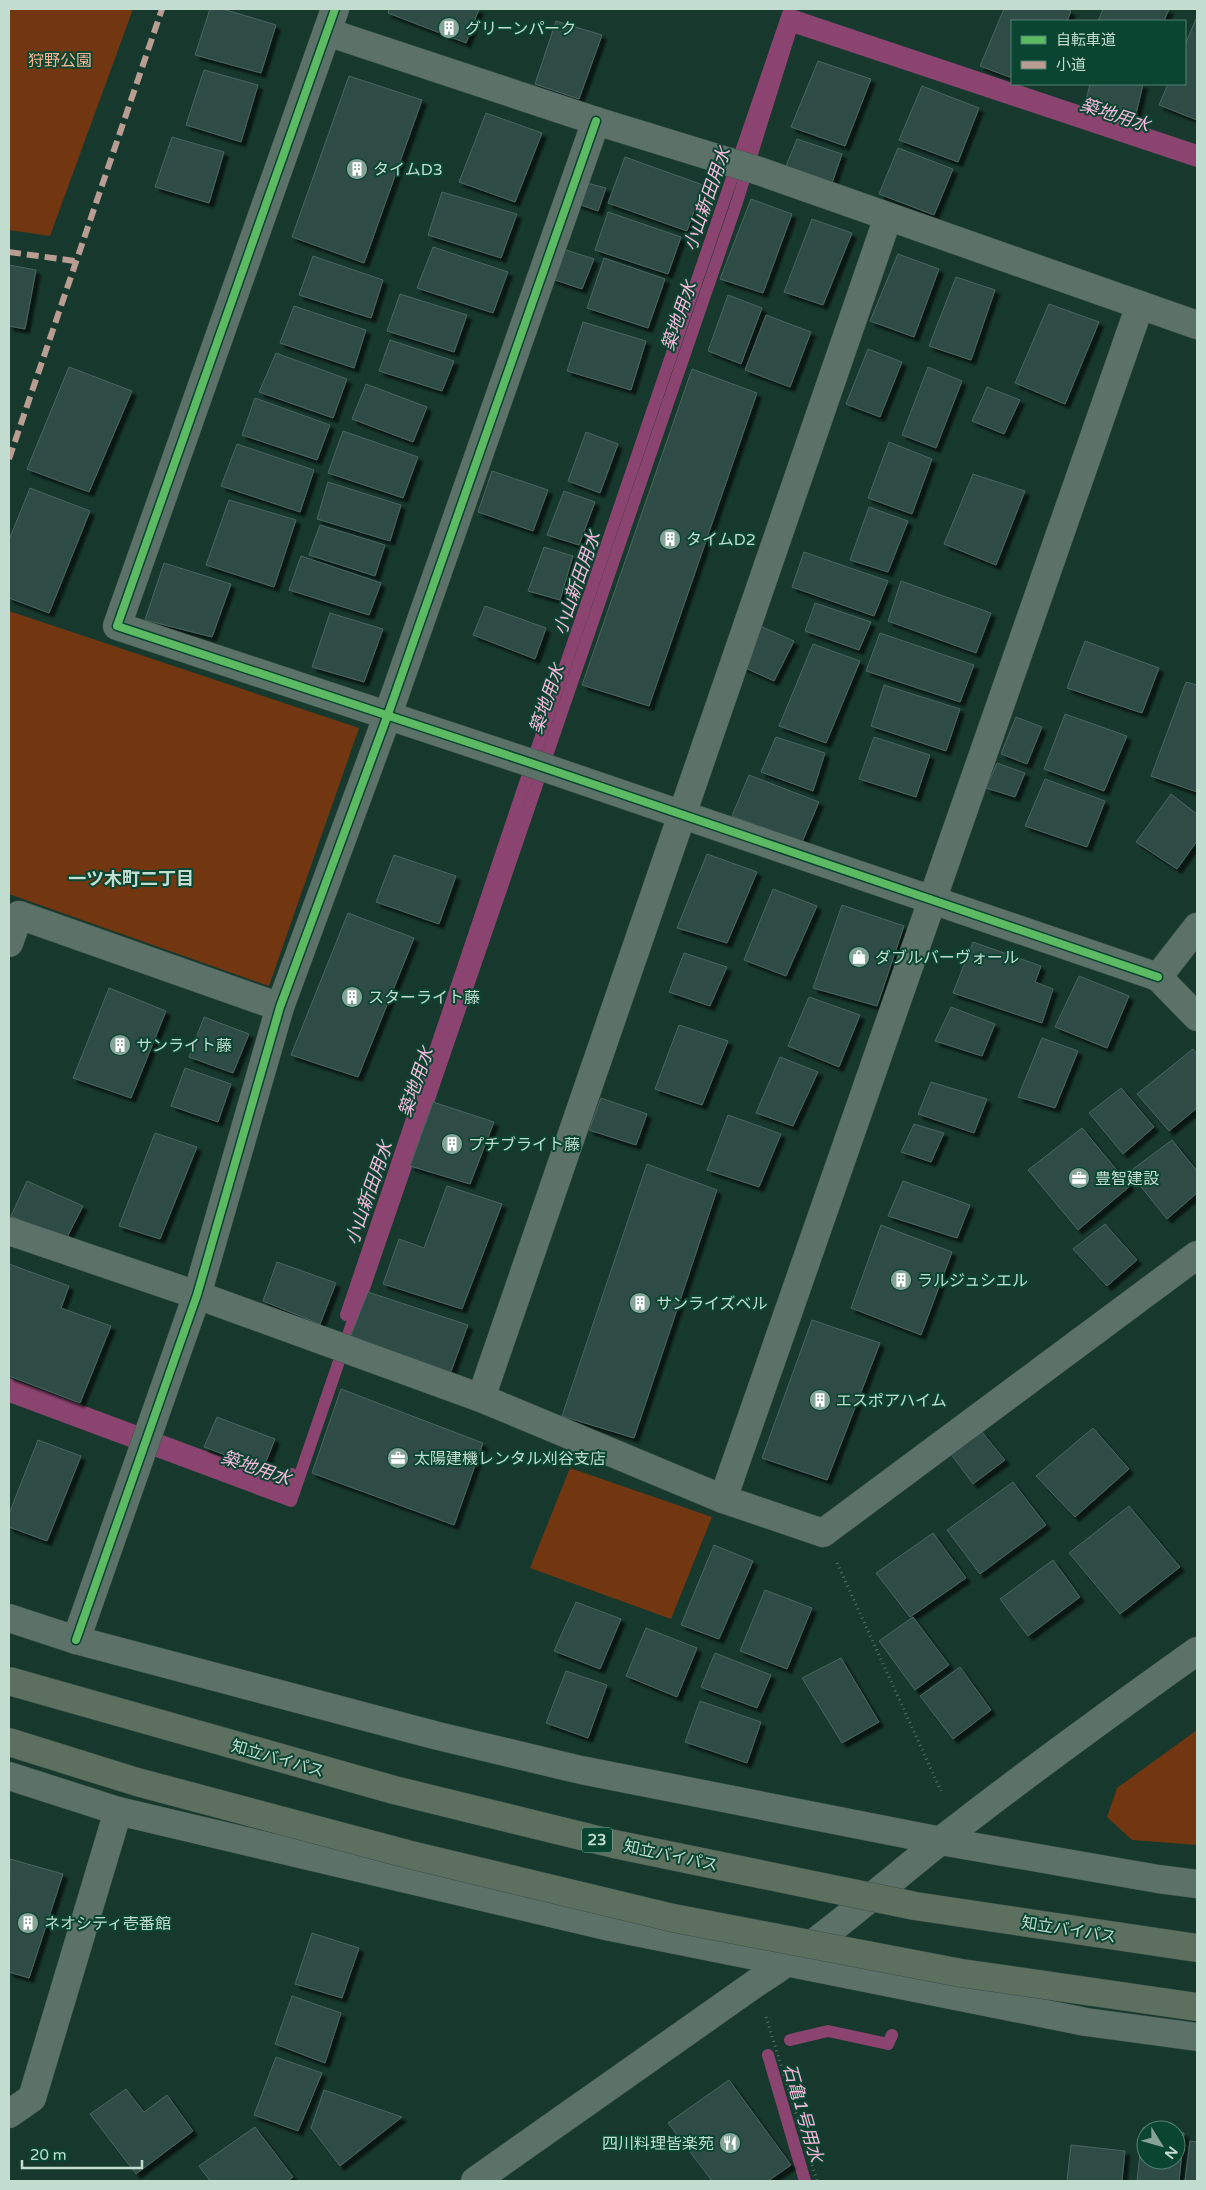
<svg xmlns="http://www.w3.org/2000/svg" width="1206" height="2190" viewBox="0 0 1206 2190" font-family="'Varela Round','Noto Sans JP',sans-serif">
<style>
.green{fill:#723711}
.lines{fill:none;stroke-linecap:round;stroke-linejoin:round}
.stream{stroke:#8b446f;stroke-width:12}
.building{fill:#2e4c45;stroke:#4a655e;filter:url(#shadow)}
.minor-casing{stroke:#395148;stroke-width:29}
.tertiary-casing{stroke:#395148;stroke-width:29}
.path{stroke:#586e65;stroke-width:3;stroke-dasharray:1 4;stroke-linecap:butt}
.minor{stroke:#5c7269;stroke-width:28}
.tertiary{stroke:#5c7269;stroke-width:28}
.trunk-bridge-casing{stroke:#395148;stroke-width:29;stroke-linecap:butt}
.trunk-bridge{stroke:#5d7060;stroke-width:28}
.quiet{stroke:#b99d93;stroke-width:6;stroke-dasharray:12 6;stroke-linecap:butt}
.cycleway-casing{stroke:#0a4532;stroke-width:11}
.cycleway{stroke:#5cba63;stroke-width:8}
.labels{text-anchor:middle;stroke-width:4;stroke-linejoin:round;paint-order:stroke}
.shield{fill:#0a4532;stroke:#8bafa1;stroke-width:1}
.shield-label{font-size:15px;font-weight:bold;fill:#c2ddd0}
.poi-label{font-size:16px;fill:#c2ddd0;stroke:#0a4532;text-anchor:start}
.park-label{font-size:16px;fill:#fbb696;stroke:#0a4532}
.street-label{font-size:16px;fill:#c2ddd0;stroke:#0a4532}
.water-label{font-size:18px;font-style:italic;fill:#fbb7dc;stroke:#0a4532}
.neighbourhood-label{font-size:18px;font-weight:bold;fill:#c2ddd0;stroke:#0a4532}
</style>
<defs>
<filter id="shadow"><feDropShadow dx="4.5" dy="4.5" stdDeviation="1" flood-color="#0009"/></filter>
</defs>
<rect width="100%" height="100%" fill="#17382d"/>
<g class="green">
<polygon points="9,9 133,9 50,236 9,230"/>
<polygon points="9,611 359,728 269,986 9,894"/>
<polygon points="570,1468 712,1517 671,1619 530,1568"/>
<polygon points="1197,1730 1197,1845 1132,1840 1107,1817 1117,1788"/>
</g>
<g class="lines">
<g class="stream">
<polyline points="346,1315 522,792 788,14 1197,151"/>
<polyline points="9,1384 288,1488 292,1474"/>
<polyline points="9,1396 291,1501 737,202 792,26 1197,161"/>
<polyline points="790,2040 828,2031 888,2044 892,2035"/>
<polyline points="768,2055 805,2181"/>
</g>
</g>
<g class="building">
<polygon points="210,9 223,9 276,25 261,73 195,55"/>
<polygon points="389,9 479,9 466,43 388,13"/>
<polygon points="1004,9 1065,9 1071,11 1067,21 1012,21 1012,78 980,66"/>
<polygon points="1103,9 1169,9 1164,21 1098,21"/>
<polygon points="1196,19 1197,19 1197,120 1159,105 1168,84 1185,84 1185,45"/>
<polygon points="556,21 602,35 579,99 535,84"/>
<polygon points="818,61 871,79 845,146 791,127"/>
<polygon points="204,70 258,85 241,142 186,125"/>
<polygon points="349,76 422,100 364,263 292,237"/>
<polygon points="1090,84 1143,84 1136,114 1086,100"/>
<polygon points="922,86 979,108 958,162 899,140"/>
<polygon points="486,113 542,133 515,202 459,182"/>
<polygon points="172,137 224,152 209,203 155,187"/>
<polygon points="797,139 842,154 832,183 786,166"/>
<polygon points="898,148 953,169 934,215 879,194"/>
<polygon points="625,157 703,185 687,231 608,203"/>
<polygon points="583,182 606,188 598,211 575,203"/>
<polygon points="442,192 517,214 501,258 428,235"/>
<polygon points="751,199 792,214 763,293 720,279"/>
<polygon points="608,212 681,237 668,274 595,250"/>
<polygon points="812,219 852,233 823,305 784,292"/>
<polygon points="433,247 508,272 493,313 417,288"/>
<polygon points="563,249 594,259 582,289 552,279"/>
<polygon points="898,254 939,269 914,337 870,321"/>
<polygon points="313,256 383,280 371,318 299,295"/>
<polygon points="604,258 665,279 648,328 587,308"/>
<polygon points="9,265 36,270 25,329 9,326"/>
<polygon points="956,277 995,290 971,360 929,346"/>
<polygon points="400,294 467,315 454,352 387,331"/>
<polygon points="728,295 762,308 741,364 708,351"/>
<polygon points="1049,304 1099,322 1065,404 1015,383"/>
<polygon points="294,306 366,330 354,368 280,343"/>
<polygon points="766,315 811,332 790,387 745,370"/>
<polygon points="583,322 646,341 631,390 567,371"/>
<polygon points="390,340 454,361 442,391 379,371"/>
<polygon points="868,349 902,362 880,417 846,404"/>
<polygon points="276,353 347,379 333,418 259,392"/>
<polygon points="69,367 132,391 89,492 27,469"/>
<polygon points="928,367 962,381 936,448 902,435"/>
<polygon points="692,369 757,393 649,706 582,685"/>
<polygon points="366,384 427,407 413,442 352,419"/>
<polygon points="987,387 1020,400 1004,434 972,421"/>
<polygon points="255,398 330,425 317,460 242,435"/>
<polygon points="343,431 418,457 403,498 328,473"/>
<polygon points="586,432 618,444 600,493 568,481"/>
<polygon points="889,442 932,459 912,514 868,498"/>
<polygon points="237,444 314,470 300,512 221,486"/>
<polygon points="492,471 548,490 533,531 478,512"/>
<polygon points="973,474 1025,491 996,565 944,544"/>
<polygon points="328,482 401,505 390,541 317,519"/>
<polygon points="30,488 90,511 49,613 9,598 9,540"/>
<polygon points="564,491 595,502 579,545 547,535"/>
<polygon points="229,500 296,520 274,587 206,565"/>
<polygon points="869,507 908,521 888,572 850,560"/>
<polygon points="320,525 385,545 375,576 309,555"/>
<polygon points="544,547 573,556 560,600 528,591"/>
<polygon points="804,552 888,581 874,616 792,587"/>
<polygon points="301,556 381,583 369,615 289,590"/>
<polygon points="164,563 231,584 212,637 145,620"/>
<polygon points="901,581 991,613 976,653 888,621"/>
<polygon points="815,603 871,622 859,650 805,631"/>
<polygon points="485,606 546,628 535,659 473,635"/>
<polygon points="330,613 383,629 364,682 312,667"/>
<polygon points="760,626 794,641 774,681 741,666"/>
<polygon points="880,633 974,665 960,702 866,671"/>
<polygon points="1085,641 1159,668 1142,713 1067,688"/>
<polygon points="813,644 860,661 826,743 779,726"/>
<polygon points="1186,682 1197,685 1197,792 1151,776"/>
<polygon points="884,685 960,709 946,751 871,726"/>
<polygon points="1065,714 1127,736 1104,791 1044,769"/>
<polygon points="1016,717 1042,727 1027,764 1001,754"/>
<polygon points="776,737 825,753 813,791 761,772"/>
<polygon points="874,737 930,755 916,797 859,779"/>
<polygon points="997,763 1025,773 1015,797 986,788"/>
<polygon points="749,775 819,802 802,842 732,816"/>
<polygon points="1045,779 1105,801 1087,847 1025,826"/>
<polygon points="1171,794 1197,814 1197,841 1177,869 1136,842"/>
<polygon points="707,854 757,872 727,943 677,928"/>
<polygon points="394,855 456,876 439,924 376,902"/>
<polygon points="773,889 817,906 786,976 744,960"/>
<polygon points="842,905 904,926 877,1006 813,988"/>
<polygon points="348,913 414,938 358,1077 291,1055"/>
<polygon points="973,942 1041,966 1035,982 1053,989 1042,1023 953,993"/>
<polygon points="684,953 727,967 710,1006 669,992"/>
<polygon points="1079,976 1129,996 1107,1048 1055,1027"/>
<polygon points="109,988 166,1011 131,1098 73,1078"/>
<polygon points="809,997 860,1015 839,1067 788,1046"/>
<polygon points="951,1007 995,1024 982,1056 935,1041"/>
<polygon points="204,1017 249,1034 233,1073 189,1057"/>
<polygon points="679,1025 728,1041 702,1105 655,1089"/>
<polygon points="1042,1038 1078,1051 1055,1108 1018,1097"/>
<polygon points="1193,1049 1197,1054 1197,1108 1169,1131 1137,1094"/>
<polygon points="780,1057 818,1072 793,1126 756,1113"/>
<polygon points="185,1068 231,1084 218,1122 171,1106"/>
<polygon points="931,1082 987,1099 974,1133 918,1114"/>
<polygon points="1121,1088 1154,1127 1123,1154 1089,1113"/>
<polygon points="601,1098 647,1114 636,1145 589,1130"/>
<polygon points="433,1102 494,1122 470,1184 410,1166"/>
<polygon points="728,1115 781,1134 759,1187 707,1170"/>
<polygon points="914,1124 944,1133 931,1162 901,1152"/>
<polygon points="1082,1128 1130,1186 1078,1230 1028,1170"/>
<polygon points="155,1133 197,1147 160,1239 119,1226"/>
<polygon points="1172,1140 1197,1171 1197,1193 1167,1219 1129,1172"/>
<polygon points="647,1164 717,1190 634,1438 562,1416"/>
<polygon points="27,1181 83,1206 65,1241 11,1216"/>
<polygon points="903,1181 970,1205 957,1238 888,1216"/>
<polygon points="447,1186 502,1204 462,1309 383,1284 399,1239 424,1248"/>
<polygon points="1105,1224 1137,1260 1107,1286 1073,1249"/>
<polygon points="881,1225 952,1252 921,1335 851,1308"/>
<polygon points="277,1262 336,1283 320,1324 263,1301"/>
<polygon points="9,1264 69,1286 61,1308 111,1326 80,1403 9,1376"/>
<polygon points="368,1292 468,1325 450,1374 349,1340"/>
<polygon points="812,1320 880,1343 827,1480 762,1458"/>
<polygon points="341,1389 483,1443 454,1525 312,1473"/>
<polygon points="217,1417 275,1439 263,1469 204,1447"/>
<polygon points="1093,1428 1129,1469 1075,1517 1036,1476"/>
<polygon points="982,1432 1005,1460 973,1484 950,1453"/>
<polygon points="38,1440 81,1456 47,1541 9,1527 9,1514"/>
<polygon points="1013,1482 1046,1525 980,1574 947,1530"/>
<polygon points="1129,1506 1180,1567 1120,1614 1069,1553"/>
<polygon points="933,1533 966,1578 910,1617 876,1573"/>
<polygon points="714,1545 753,1561 719,1639 681,1625"/>
<polygon points="1053,1560 1080,1597 1028,1636 1000,1599"/>
<polygon points="765,1590 812,1608 787,1669 740,1651"/>
<polygon points="576,1602 621,1619 600,1669 554,1651"/>
<polygon points="913,1617 949,1665 915,1690 879,1641"/>
<polygon points="646,1628 697,1648 677,1697 626,1676"/>
<polygon points="715,1653 771,1675 757,1708 701,1687"/>
<polygon points="841,1658 879,1722 842,1743 802,1678"/>
<polygon points="960,1667 991,1710 953,1739 920,1696"/>
<polygon points="566,1671 607,1685 588,1738 546,1723"/>
<polygon points="700,1701 761,1722 747,1763 685,1742"/>
<polygon points="10,1859 63,1874 29,1978 9,1972"/>
<polygon points="312,1933 359,1948 342,1998 295,1984"/>
<polygon points="292,1996 341,2013 325,2063 275,2044"/>
<polygon points="276,2057 322,2073 298,2131 254,2115"/>
<polygon points="729,2080 791,2165 768,2181 712,2181 668,2123"/>
<polygon points="126,2089 144,2112 167,2095 193,2131 136,2174 90,2114"/>
<polygon points="324,2090 402,2117 340,2166 311,2128"/>
<polygon points="255,2127 293,2177 288,2181 210,2181 199,2166"/>
<polygon points="1143,2128 1160,2130 1146,2130 1146,2160 1176,2160 1176,2132 1184,2133 1179,2181 1137,2181"/>
<polygon points="1190,2141 1197,2142 1197,2181 1185,2181"/>
<polygon points="1071,2145 1125,2151 1122,2181 1067,2181"/>
</g>
<g class="lines">
<g class="minor-casing">
<g id="minor">
<polyline points="335,9 117,626 525,761 1158,977"/>
<polyline points="327,32 596,121 759,171 1197,325"/>
<polyline points="1197,927 1158,977 1197,1017"/>
<polyline points="9,943 19,915 280,1007"/>
<polyline points="9,1231 197,1295 481,1398 723,1499 823,1533 1197,1255"/>
<polyline points="481,1398 888,217"/>
<polyline points="723,1499 1140,305"/>
<polyline points="9,1618 76,1640 438,1736 581,1770 941,1841 1158,1879 1197,1884"/>
<polyline points="76,1640 197,1295 280,1007 387,717 596,121"/>
<polyline points="9,1776 118,1811 606,1926 1086,2022 1197,2037"/>
<polyline points="9,2114 32,2098 118,1811"/>
</g>
</g>
<g class="tertiary-casing">
<path id="tertiary" d="M475 2181 756 1983C821 1942 879 1890 939 1842 1023 1776 1110 1713 1197 1651"/>
</g>
<g class="path">
<polyline points="837,1563 941,1791"/>
<polyline points="766,2017 817,2181"/>
</g>
<use href="#minor" class="minor"/>
<use href="#tertiary" class="tertiary"/>
<g class="trunk-bridge-casing">
<g id="trunk-bridge">
<polyline points="9,1681 394,1790 614,1844 915,1906 1197,1948"/>
<polyline points="9,1742 137,1782 407,1854 673,1918 961,1973 1197,2007"/>
</g>
</g>
<use href="#trunk-bridge" class="trunk-bridge"/>
<g class="quiet">
<polyline points="9,252 75,261"/>
<polyline points="9,459 162,9"/>
</g>
<g class="cycleway-casing">
<g id="cycleway">
<polyline points="335,9 117,626 525,761 1158,977"/>
<polyline points="76,1640 197,1295 280,1007 387,717 596,121"/>
</g>
</g>
<use href="#cycleway" class="cycleway"/>
</g>
<defs>
<g id="building-disc" transform="scale(1.125)"><circle r="9.5" fill="#86a397" stroke="#0a4532"/><path d="M-4-6H4V6H1V3H-1V6H-4ZM-2.5-4.3h1.7v1.8h-1.7ZM.8-4.3h1.7v1.8H.8ZM-2.5-1h1.7V.8h-1.7ZM.8-1h1.7V.8H.8Z" fill="#fff"/></g>
<g id="shop-disc" transform="scale(1.125)"><circle r="9.5" fill="#86a397" stroke="#0a4532"/><path d="M-5-2.5h2.3a2.7 3.5 0 0 1 5.4 0H5L5.5 6h-11ZM-1.5-2.5h3a1.5 2.3 0 0 0-3 0Z" fill="#fff"/></g>
<g id="office-disc" transform="scale(1.125)"><circle r="9.5" fill="#86a397" stroke="#0a4532"/><path d="M-6-3h4V-5.5h4V-3h4V5H-6ZM-1-4.5V-3h2v-1.5ZM-6 0V1H6V0Z" fill="#fff"/></g>
<g id="restaurant-disc" transform="scale(1.125)"><circle r="9.5" fill="#86a397" stroke="#0a4532"/><path d="M-5-6h1v4h1v-4h1v4h1v-4h1v5L-1.5 .5V6h-2V.5L-5-1ZM5-6V6H3V1.5H1.5Q1.5-4 5-6Z" fill="#fff"/></g>
</defs>
<g fill-rule="evenodd">
<use href="#building-disc" x="449" y="28"/>
<use href="#building-disc" x="357" y="169"/>
<use href="#building-disc" x="670" y="539"/>
<use href="#shop-disc" x="859" y="957"/>
<use href="#building-disc" x="352" y="997"/>
<use href="#building-disc" x="120" y="1045"/>
<use href="#building-disc" x="452" y="1144"/>
<use href="#office-disc" x="1079" y="1178"/>
<use href="#building-disc" x="901" y="1280"/>
<use href="#building-disc" x="640" y="1303"/>
<use href="#building-disc" x="820" y="1400"/>
<use href="#office-disc" x="398" y="1458"/>
<use href="#building-disc" x="28" y="1923"/>
<use href="#restaurant-disc" x="730" y="2143"/>
</g>
<g class="labels">
<rect class="shield" x="582" y="1827.5" width="30" height="25" rx="4"/>
<g class="shield-label">
<text x="597" y="1845">23</text>
</g>
<g class="poi-label">
<text x="465" y="34">グリーンパーク</text>
<text x="373" y="175">タイムD3</text>
<text x="686" y="545">タイムD2</text>
<text x="875" y="963">ダブルバーヴォール</text>
<text x="368" y="1003">スターライト藤</text>
<text x="136" y="1051">サンライト藤</text>
<text x="468" y="1150">プチブライト藤</text>
<text x="1095" y="1184">豊智建設</text>
<text x="917" y="1286">ラルジュシエル</text>
<text x="656" y="1309">サンライズベル</text>
<text x="836" y="1406">エスポアハイム</text>
<text x="414" y="1464">太陽建機レンタル刈谷支店</text>
<text x="44" y="1929">ネオシティ壱番館</text>
<text x="714" y="2149" text-anchor="end">四川料理皆楽苑</text>
</g>
<g class="park-label">
<text x="60" y="66">狩野公園</text>
</g>
<g class="street-label">
<text transform="translate(278 1758) rotate(16)" y="6">知立バイパス</text>
<text transform="translate(671 1855) rotate(12)" y="6">知立バイパス</text>
<text transform="translate(1069 1929) rotate(9)" y="6">知立バイパス</text>
</g>
<g class="water-label">
<text transform="translate(1115 115) rotate(18)" y="6">築地用水</text>
<text transform="translate(707 199) rotate(-71)" y="6">小山新田用水</text>
<text transform="translate(679 316) rotate(-71)" y="6">築地用水</text>
<text transform="translate(577 583) rotate(-71)" y="6">小山新田用水</text>
<text transform="translate(547 699) rotate(-71)" y="6">築地用水</text>
<text transform="translate(416 1082) rotate(-71)" y="6">築地用水</text>
<text transform="translate(369 1193) rotate(-71)" y="6">小山新田用水</text>
<text transform="translate(256 1468) rotate(19)" y="6">築地用水</text>
<text transform="translate(803 2113) rotate(74)" y="6">石亀1号用水</text>
</g>
<g class="neighbourhood-label">
<text x="131" y="885">一ツ木町二丁目</text>
</g>
</g>
<rect width="1206" height="2190" fill="none" stroke="#c2ddd0" stroke-width="20"/>
<rect x="1011" y="20" width="175" height="65" fill="#0a4532" stroke="#548271"/>
<rect x="1021" y="36" width="25" height="8" fill="#5cba63" stroke="#548271"/>
<text x="1056" y="45" font-size="15" fill="#c2ddd0">自転車道</text>
<rect x="1021" y="61" width="25" height="8" fill="#b99d93" stroke="#548271"/>
<text x="1056" y="70" font-size="15" fill="#c2ddd0">小道</text>
<g transform="translate(1161 2145) rotate(127)"><circle r="24" fill="#0a4532" stroke="#548271"/>
<path d="M0-4L9 19L0 12L-9 19Z" fill="#86a397"/>
<text y="-8" font-size="14" font-weight="bold" text-anchor="middle" fill="#c2ddd0">N</text>
</g>
<path d="M22 2160v8h120v-8" fill="none" stroke="#c2ddd0" stroke-width="2.5"/>
<text x="30" y="2160" font-size="15" fill="#c2ddd0" stroke="#0a4532" stroke-width="4" paint-order="stroke">20 m</text>
</svg>
